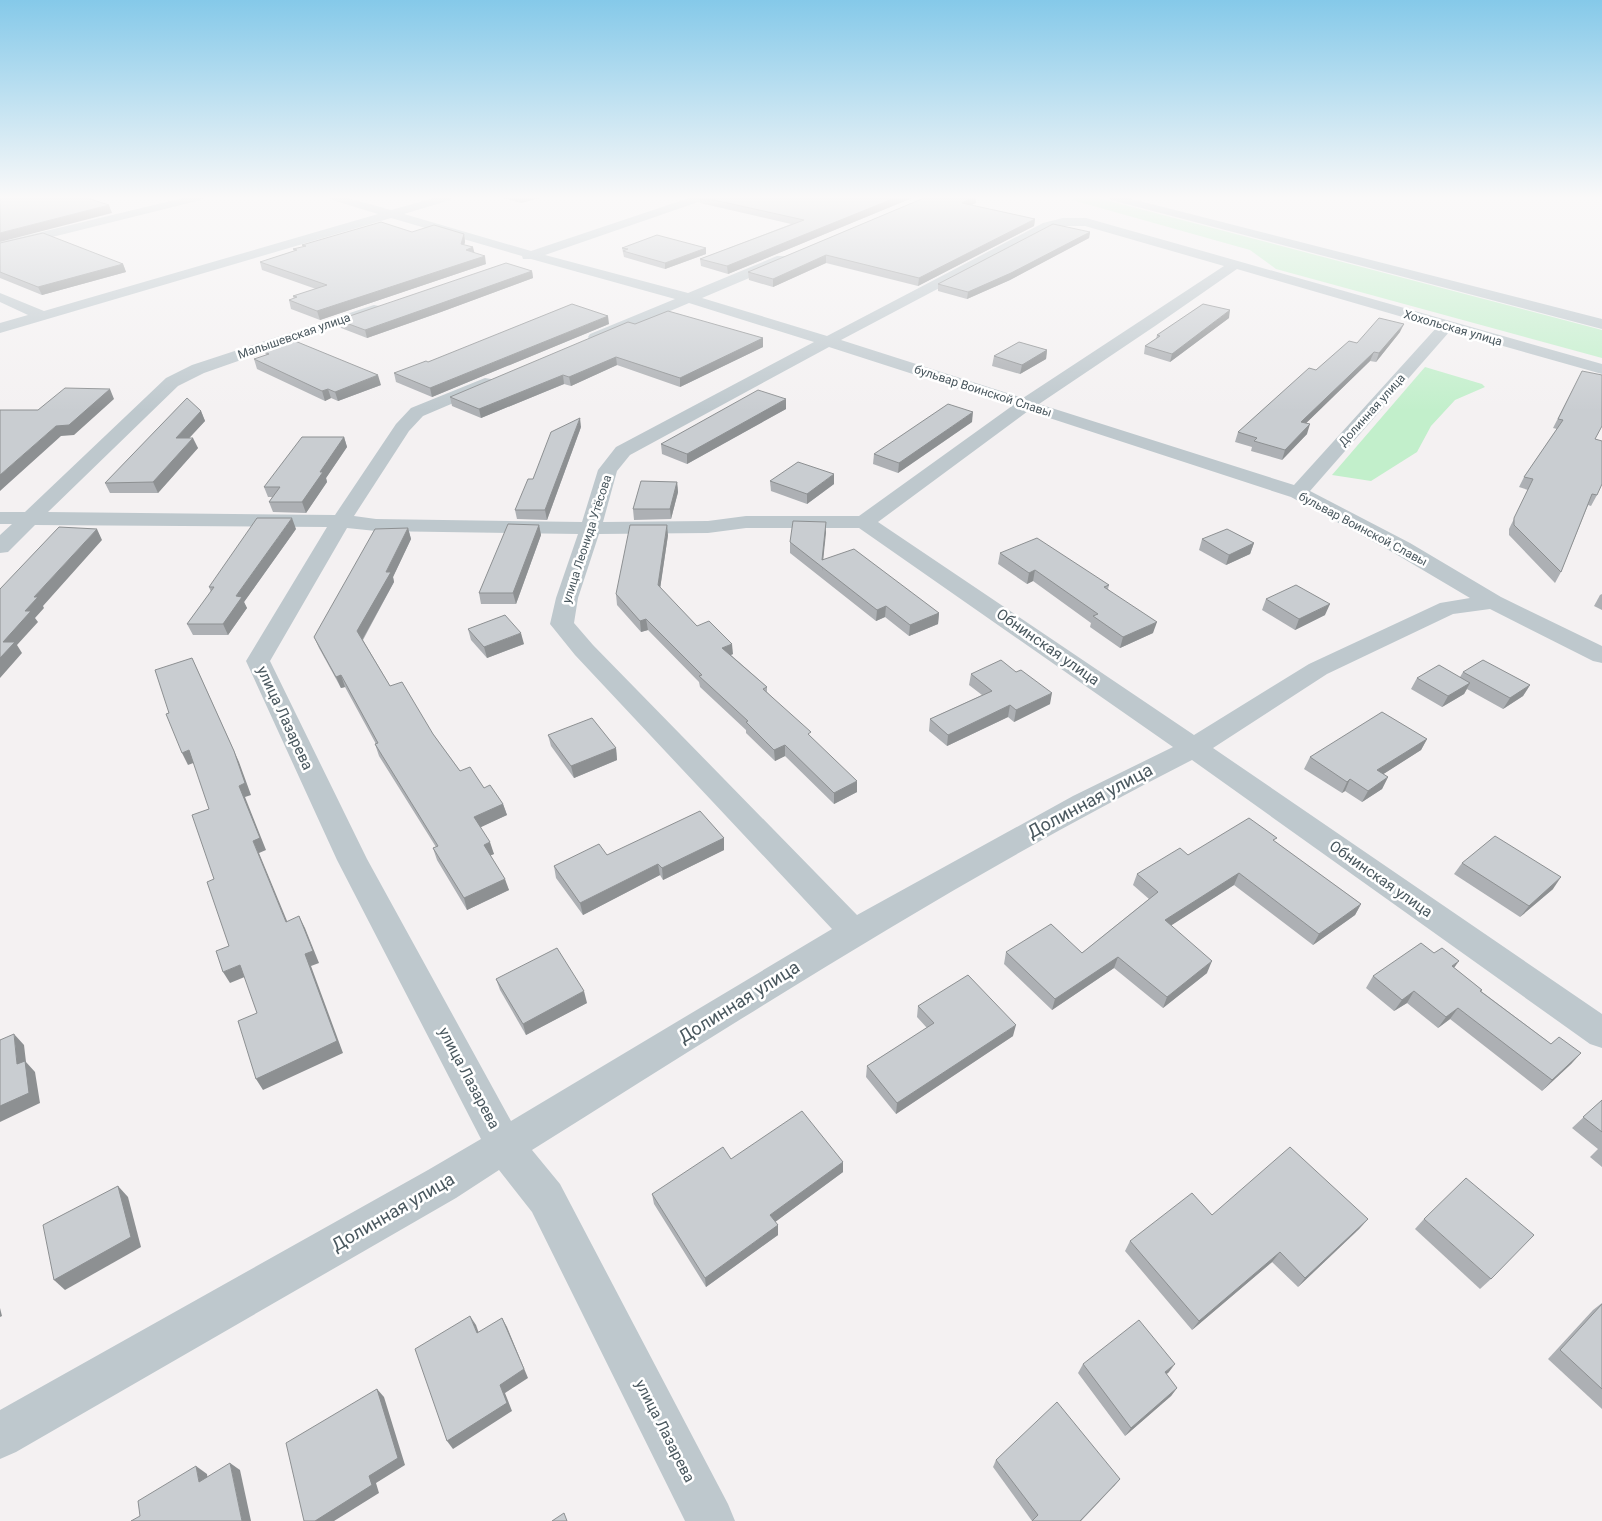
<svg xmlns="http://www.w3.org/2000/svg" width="1602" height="1521" viewBox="0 0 1602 1521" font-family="Roboto,sans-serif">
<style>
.green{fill:#c2efcb}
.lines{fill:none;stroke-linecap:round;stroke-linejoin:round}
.minor{fill:#bec8cd;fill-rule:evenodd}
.wall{fill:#adb0b4}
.shaded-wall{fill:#8d9092}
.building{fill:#c9cdd1;stroke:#8d9092}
.labels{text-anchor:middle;stroke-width:5;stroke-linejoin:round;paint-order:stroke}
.far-street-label{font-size:12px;fill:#4a585f;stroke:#fff}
.street-label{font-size:15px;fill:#4a585f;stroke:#fff}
.near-street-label{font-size:18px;fill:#4a585f;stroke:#fff}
</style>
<rect width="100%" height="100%" fill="#f4f1f2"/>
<g class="green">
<polygon points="1074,198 1098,198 1602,330 1602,358 1276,269 1250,250 1072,200"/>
<polygon points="1425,367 1482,384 1485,387 1455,400 1431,426 1417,452 1371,481 1332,475"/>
</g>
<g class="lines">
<g class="minor">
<polygon points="183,198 203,198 201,200 0,250 0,242"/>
<path d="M330 198H348L391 210 434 198H452L450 200 404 214 531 251 689 198H706L704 200 545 255 688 293 777 256H787L789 259 787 262 702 298 827 336 1043 223 1063 218H1086L1602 364V374L1450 331 1310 491 1410 543 1501 597 1602 646V663L1593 661 1490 609 1453 614 1327 674 1213 748 1602 1014V1048L1590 1044 1192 760C963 876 749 1014 532 1150L560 1184 728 1504 735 1521H685L532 1212 499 1170 456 1198 16 1452 0 1459V1410L428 1170 481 1139 337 860 246 661 327 527 35 525 8 552 0 553V535L12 524H0V512H25L166 378 192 365 374 305 379 306 381 309 379 312 204 373 178 386 48 512 335 515 396 424 411 408 485 378 491 379 493 383 491 387 423 416 409 431 354 516 376 519 582 522 598 470 616 447 814 342 689 303 602 340H590L588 337 590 334 675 299 531 259H523L522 256 391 218 0 333V323L28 315 0 302V293L44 311 378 214 332 200ZM1063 226H1085L1224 266 1023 398 841 340 1051 229ZM1237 269 1437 327 1294 485 1039 404 1155 326ZM829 347 1012 406 859 516H746L708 521 603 522 617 471 630 455ZM1028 411 1291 497 1394 553 1470 598 1440 603 1309 664 1194 735 878 522ZM347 528 376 531 578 534 556 598 550 624 575 655 832 929 511 1121 367 859 270 661ZM746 528H859L1173 747 1073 796 857 915 593 645 574 623 578 598 599 534 708 533Z"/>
<polygon points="1109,198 1128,198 1602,319 1602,329 1111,200"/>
</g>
</g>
<g class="wall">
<polygon points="502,198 539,198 521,203"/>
<polygon points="700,198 912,198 728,274 701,266 700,259 791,224 700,203"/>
<polygon points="924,198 976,198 976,203 971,205 1035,219 1034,226 918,286 826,263 773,287 749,280 748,272"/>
<polygon points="412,232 464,234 465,242 464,245 474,252 486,264 320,320 291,309 289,300 294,299 293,296 316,289 262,270 260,262 294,251 293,249 303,247 302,245"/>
<polygon points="1090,232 1089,238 1010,280 967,299 938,291 938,284"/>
<polygon points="0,243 123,264 126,272 42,295 0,278"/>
<polygon points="622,248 706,248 706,254 665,269 624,257"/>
<polygon points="532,271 533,278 441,312 367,338 341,328 338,320"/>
<polygon points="1229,318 1170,362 1144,354 1145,346 1156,339 1157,335"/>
<polygon points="609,324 432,397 396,382 394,373"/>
<polygon points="635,324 763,338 763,347 680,387 617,365 571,386 564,384 481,418 452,406 450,397"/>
<polygon points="1400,332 1376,362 1370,361 1306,423 1307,434 1282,460 1251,451 1252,447 1235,442 1238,432 1316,370 1357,343"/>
<polygon points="1047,350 1046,359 1020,374 992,366 994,356"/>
<polygon points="265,352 381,385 338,401 331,398 325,401 257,369 254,359 266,355"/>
<polygon points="1582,371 1595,439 1597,495 1591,506 1588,505 1561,572 1555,583 1509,535 1509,529 1528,490 1519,487 1524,477 1557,429 1553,428"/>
<polygon points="786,399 786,409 687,464 662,454 661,444"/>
<polygon points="201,411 205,421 189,438 198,448 158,493 110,493 105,483"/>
<polygon points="972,422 898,473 873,464 874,454"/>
<polygon points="581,427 547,520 517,519 515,510 533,479"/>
<polygon points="344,437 347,447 326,478 327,482 306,513 273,512 269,502 272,497 268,497 264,487"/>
<polygon points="770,481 834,484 807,504 771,491"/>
<polygon points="677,482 678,492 671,519 634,520 633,509"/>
<polygon points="826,522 823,560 939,613 938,624 909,636 885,617 876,621 790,553 790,542"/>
<polygon points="539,525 541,535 516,604 481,604 479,593"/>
<polygon points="408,528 411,539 393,577 394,582 363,640 390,686 433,734 460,771 484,788 503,804 507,815 480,827 494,854 490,855 509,890 467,910 437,860 433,848 436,847 379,756 375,744 376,744 345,687 341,688 319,648 314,637"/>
<polygon points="296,529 244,602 247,608 228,635 193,635 187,624 211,592 209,587"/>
<polygon points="668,535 660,588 697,626 733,654 731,655 767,687 767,692 811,737 857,792 834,804 785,756 775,761 746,733 746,730 700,687 699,682 648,630 641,632 617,605 616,594"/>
<polygon points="1202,539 1254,543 1250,554 1226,565 1199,550"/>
<polygon points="1000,553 1109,585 1108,589 1153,633 1120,648 1090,627 1091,623 1033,581 1027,584 998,564"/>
<polygon points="1602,594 1602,610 1594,606 1600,595"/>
<polygon points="1266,599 1325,615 1295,630 1262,610"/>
<polygon points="468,629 524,644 487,658 471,640"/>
<polygon points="1463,672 1530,685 1523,696 1503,709 1467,689 1464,694 1442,707 1411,689 1417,678 1460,677"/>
<polygon points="971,674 1050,704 1014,722 1008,717 947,746 929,731 930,719 982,695 969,685"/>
<polygon points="548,735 616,748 617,760 574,778 551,746"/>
<polygon points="1427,739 1421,750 1383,774 1388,777 1382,789 1362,802 1345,791 1342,793 1304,769 1310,757"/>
<polygon points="724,838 724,850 663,880 660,875 583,915 556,878 554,866 607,855"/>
<polygon points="1275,842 1361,904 1355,915 1313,945 1234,885 1171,925 1207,973 1163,1008 1114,968 1052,1010 1004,964 1006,952 1082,953 1149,899 1133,885 1137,874 1188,855"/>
<polygon points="1462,863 1553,889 1520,917 1454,874"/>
<polygon points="1454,968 1482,990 1481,991 1551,1044 1581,1053 1571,1064 1542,1091 1450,1019 1438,1028 1407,1003 1394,1011 1366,988 1373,976"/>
<polygon points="496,979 587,1003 526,1035 500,990"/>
<polygon points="918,1006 1013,1036 896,1114 866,1077 867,1066 927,1028 917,1017"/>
<polygon points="1602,1100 1602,1167 1590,1157 1598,1149 1572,1128"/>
<polygon points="731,1159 843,1162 843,1172 775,1222 778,1225 778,1235 706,1287 654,1204 652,1194"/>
<polygon points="1212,1215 1368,1219 1359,1229 1298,1287 1272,1262 1192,1330 1125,1251 1130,1241"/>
<polygon points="1424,1219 1491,1279 1480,1289 1415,1229"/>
<polygon points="1602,1303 1602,1409 1548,1359 1593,1310"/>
<polygon points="1083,1364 1169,1372 1166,1374 1177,1388 1171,1396 1125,1436 1078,1373"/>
<polygon points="996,1460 1120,1479 1114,1486 1032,1521 993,1467"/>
</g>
<g class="shaded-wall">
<polygon points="520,198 539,198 521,203"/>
<polygon points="895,198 912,198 728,274 727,266"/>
<polygon points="972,198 976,198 976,203 961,210 962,203"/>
<polygon points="109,205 112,213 0,242 0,233"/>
<polygon points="1035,219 1034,226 918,286 919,278"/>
<polygon points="1090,232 1089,238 1010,280 967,299 968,292"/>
<polygon points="464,234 465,242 462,252 461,244"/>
<polygon points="473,247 475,255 466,250"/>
<polygon points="706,248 706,254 665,269 665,263"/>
<polygon points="826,255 826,263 773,287 773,279"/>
<polygon points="485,256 486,264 320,320 317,311"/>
<polygon points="123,264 126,272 42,295 38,287"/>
<polygon points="532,271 533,278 441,312 367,338 365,330"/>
<polygon points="1230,310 1229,318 1170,362 1172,354"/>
<polygon points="608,316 609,324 432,397 430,388"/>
<polygon points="1404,324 1400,332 1376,362 1379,353"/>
<polygon points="763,338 763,347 680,387 680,378"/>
<polygon points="1047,350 1046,359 1020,374 1022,365"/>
<polygon points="1374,352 1370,361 1298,431 1301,422"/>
<polygon points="616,357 617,365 571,386 569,377"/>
<polygon points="378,375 381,385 338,401 335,392"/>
<polygon points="563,375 564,384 481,418 479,409"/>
<polygon points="110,389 114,399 74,435 61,436 0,491 0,475 56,426"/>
<polygon points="328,389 331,398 325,401 322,391"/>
<polygon points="786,399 786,409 687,464 687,454"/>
<polygon points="201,411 205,421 180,448 176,438"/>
<polygon points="973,412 972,422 898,473 899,463"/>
<polygon points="580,418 581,427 547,520 545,510"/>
<polygon points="1310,424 1307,434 1282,460 1285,450"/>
<polygon points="344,437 347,447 326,478 327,482 306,513 302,502 320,472"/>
<polygon points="193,438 198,448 158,493 153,482"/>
<polygon points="834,474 834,484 807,504 807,494"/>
<polygon points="677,482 678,492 671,519 670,509"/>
<polygon points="292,518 296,529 244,602 247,608 228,635 223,624 236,596"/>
<polygon points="826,522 826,533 822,571 822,560"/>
<polygon points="539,525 541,535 516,604 513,593"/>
<polygon points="667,525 668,535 659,596 658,585"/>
<polygon points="408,528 411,539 393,577 394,582 361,642 357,631"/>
<polygon points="97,529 102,540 43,606 44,608 35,618 38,622 17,645 22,653 0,678 0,658 3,642 25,611 34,597"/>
<polygon points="1254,543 1250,554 1226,565 1229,555"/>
<polygon points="1035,570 1033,581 1027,584 1029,573"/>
<polygon points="1330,604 1325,615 1295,630 1299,619"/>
<polygon points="886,606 885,617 876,621 877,610"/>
<polygon points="939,613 938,624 909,636 910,625"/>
<polygon points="646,619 648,630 641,632 640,621"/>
<polygon points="1157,622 1153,633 1120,648 1123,637"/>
<polygon points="521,633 524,644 487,658 484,647"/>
<polygon points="732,644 733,654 723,658 722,648"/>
<polygon points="192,658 239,762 251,795 245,797 266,850 259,853 292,933 286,922 253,841 239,786"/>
<polygon points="341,675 345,687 341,688 336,677"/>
<polygon points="1470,683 1464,694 1442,707 1448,696"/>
<polygon points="1530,685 1523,696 1503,709 1510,698"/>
<polygon points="1052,693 1050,704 1014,722 1016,710"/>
<polygon points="1010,705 1008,717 947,746 948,735"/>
<polygon points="1427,739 1421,750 1371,782 1377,770"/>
<polygon points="785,745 785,756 775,761 774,750"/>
<polygon points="616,748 617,760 574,778 571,766"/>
<polygon points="189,750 196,762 188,765 182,753"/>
<polygon points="1388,777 1382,789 1362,802 1368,791"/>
<polygon points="1350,779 1345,791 1342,793 1347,782"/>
<polygon points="857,781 857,792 834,804 834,793"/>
<polygon points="503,804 507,815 477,829 474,817"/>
<polygon points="724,838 724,850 663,880 662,868"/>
<polygon points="490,842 494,854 487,857 484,845"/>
<polygon points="658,864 660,875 583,915 580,903"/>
<polygon points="1239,873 1234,885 1161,932 1165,920"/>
<polygon points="1561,877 1553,889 1520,917 1529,906"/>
<polygon points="505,879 509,890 467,910 464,898"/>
<polygon points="1361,904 1355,915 1313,945 1319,934"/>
<polygon points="299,916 305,928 319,963 311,966 343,1053 263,1090 256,1079 305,954"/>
<polygon points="1118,957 1114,968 1052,1010 1055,999"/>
<polygon points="1212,961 1207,973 1163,1008 1167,997"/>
<polygon points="1459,961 1451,972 1452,966"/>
<polygon points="240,965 247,976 230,983 223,972"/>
<polygon points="584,991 587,1003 526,1035 523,1024"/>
<polygon points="1414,991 1407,1003 1394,1011 1402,1000"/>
<polygon points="1458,1008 1450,1019 1438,1028 1446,1017"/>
<polygon points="1016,1025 1013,1036 896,1114 897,1103"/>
<polygon points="14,1034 24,1045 26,1062 35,1072 40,1103 0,1122 0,1106 17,1064"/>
<polygon points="1581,1053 1571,1064 1542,1091 1552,1080"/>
<polygon points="843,1162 843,1172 771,1225 770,1215"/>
<polygon points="118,1186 128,1197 141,1247 65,1290 54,1280"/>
<polygon points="1368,1219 1359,1229 1298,1287 1305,1278"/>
<polygon points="778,1225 778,1235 706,1287 705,1278"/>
<polygon points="1280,1252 1272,1262 1192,1330 1199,1321"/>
<polygon points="0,1308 2,1316 0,1317"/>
<polygon points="470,1316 476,1325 482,1342 477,1333"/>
<polygon points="502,1318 507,1327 528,1378 505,1393 512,1411 453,1449 447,1441 500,1385"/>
<polygon points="1175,1364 1169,1372 1159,1381 1165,1372"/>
<polygon points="1177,1388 1171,1396 1125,1436 1131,1428"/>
<polygon points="377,1389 384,1397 405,1465 376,1483 379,1493 334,1521 315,1521 369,1476"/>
<polygon points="230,1463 240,1470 251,1521 242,1521"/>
<polygon points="196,1466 207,1474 209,1489 199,1482"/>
<polygon points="1120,1479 1114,1486 1081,1521 1080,1521"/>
</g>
<g class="building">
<polygon points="0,198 87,198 109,205 0,233"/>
<polygon points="705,198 895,198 727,266 700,259 804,220"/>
<polygon points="924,198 972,198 962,203 1035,219 919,278 826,255 773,279 748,272"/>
<polygon points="381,222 412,232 434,225 464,234 461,244 473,247 466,250 485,256 317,311 289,300 297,297 293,296 327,285 260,262 297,250 293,249 306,246 302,245"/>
<polygon points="1053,224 1090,232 1011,273 968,292 938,284"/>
<polygon points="43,233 123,264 38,287 0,272 0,243"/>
<polygon points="657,235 706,248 665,263 623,251 628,249 622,248"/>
<polygon points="506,263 532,271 439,304 365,330 338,320"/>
<polygon points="572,304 608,316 430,388 394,373 426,361 428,362"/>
<polygon points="1203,304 1230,310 1172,354 1145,346 1160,336 1157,335"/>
<polygon points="668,311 763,338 680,378 616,357 569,377 563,375 479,409 450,397 628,322 635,324"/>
<polygon points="1379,318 1404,324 1379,353 1374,352 1301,422 1310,424 1285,450 1254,441 1257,438 1238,432 1309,368 1316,370 1349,341 1357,343"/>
<polygon points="295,341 378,375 335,392 328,389 322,391 254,359 269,354 265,352"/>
<polygon points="1019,342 1047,350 1022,365 994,356"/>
<polygon points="1582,371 1602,375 1602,426 1595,439 1602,441 1602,484 1597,495 1592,494 1561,572 1514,525 1514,518 1533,479 1524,477 1563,420 1558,419"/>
<polygon points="65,388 110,389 69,425 56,426 0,475 0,410 38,410"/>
<polygon points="758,390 786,399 687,454 661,444"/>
<polygon points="187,398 201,411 176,438 193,438 153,482 105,483"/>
<polygon points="948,404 973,412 899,463 874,454"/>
<polygon points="580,418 545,510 515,510 528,479 533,479 551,432"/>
<polygon points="302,437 344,437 320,472 323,472 302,502 269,502 280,487 264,487"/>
<polygon points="798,462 834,474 807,494 770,481"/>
<polygon points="641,481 677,482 670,509 633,509"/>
<polygon points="257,518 292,518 236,596 242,597 223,624 187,624 214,587 209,587"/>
<polygon points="793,521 826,522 822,560 854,549 939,613 910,625 886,606 877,610 790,542"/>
<polygon points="508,524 539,525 513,593 479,593"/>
<polygon points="630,525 667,525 658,585 697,626 709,621 732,644 722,648 767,687 763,689 811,732 808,734 857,781 834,793 785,745 774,750 746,722 748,721 699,676 702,675 646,619 640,621 616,594"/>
<polygon points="59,527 97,529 34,597 38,597 25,611 31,611 3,642 15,642 0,658 0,589"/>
<polygon points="408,528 386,572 391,572 357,631 390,686 402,682 433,734 460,771 470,767 484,788 490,785 503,804 474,817 490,842 484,845 505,879 464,898 433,848 438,846 375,744 378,743 341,675 336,677 314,637 375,529"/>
<polygon points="1227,529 1254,543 1229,555 1202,539"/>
<polygon points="1037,538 1109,585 1104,587 1157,622 1123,637 1093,616 1098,614 1035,570 1029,573 1000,553"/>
<polygon points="1296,585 1330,604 1299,619 1266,599"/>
<polygon points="505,615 521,633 484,647 468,629"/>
<polygon points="192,658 234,751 245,783 239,786 260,838 253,841 286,922 299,916 313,951 305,954 337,1041 256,1079 238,1021 257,1013 240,965 223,972 216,951 229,946 207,882 214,879 192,815 209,809 189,750 182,753 166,714 169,713 155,670"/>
<polygon points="1001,660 1016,672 1021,670 1052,693 1016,710 1010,705 948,735 930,719 992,691 971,674"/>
<polygon points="1483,660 1530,685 1510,698 1463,672"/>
<polygon points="1439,665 1470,683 1448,696 1417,678"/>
<polygon points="1382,712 1427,739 1377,770 1388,777 1368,791 1350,779 1347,782 1310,757"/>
<polygon points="592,718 616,748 571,766 548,735"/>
<polygon points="700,811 724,838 662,868 658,864 580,903 554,866 599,844 607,855"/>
<polygon points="1249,818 1277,838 1273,840 1361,904 1319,934 1239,873 1165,920 1212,961 1167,997 1118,957 1055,999 1006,952 1051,924 1082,953 1158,892 1137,874 1180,848 1188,855"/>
<polygon points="1495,836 1561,877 1529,906 1462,863"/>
<polygon points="1421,943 1434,953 1442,948 1459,961 1452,966 1482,990 1480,991 1551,1044 1559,1037 1581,1053 1552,1080 1458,1008 1446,1017 1414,991 1402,1000 1373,976"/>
<polygon points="557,948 584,991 523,1024 496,979"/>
<polygon points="968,975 1016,1025 897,1103 867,1066 934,1023 918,1006"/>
<polygon points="14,1034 17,1064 25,1061 29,1093 0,1106 0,1040"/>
<polygon points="1602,1100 1602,1132 1583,1117"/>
<polygon points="802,1111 843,1162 770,1215 778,1225 705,1278 652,1194 723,1147 731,1159"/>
<polygon points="1290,1147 1368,1219 1305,1278 1280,1252 1199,1321 1130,1241 1192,1193 1212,1215"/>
<polygon points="1466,1178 1534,1235 1491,1279 1424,1219"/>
<polygon points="118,1186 131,1237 54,1280 43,1225"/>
<polygon points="1602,1304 1602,1389 1560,1350"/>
<polygon points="470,1316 477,1333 502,1318 524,1369 500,1385 507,1403 447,1441 415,1349"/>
<polygon points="1139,1320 1175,1364 1165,1372 1177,1388 1131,1428 1083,1364"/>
<polygon points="377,1389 398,1458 369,1476 372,1485 315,1521 304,1521 286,1443"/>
<polygon points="1057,1402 1120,1479 1080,1521 1032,1521 1038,1515 996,1460"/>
<polygon points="230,1463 242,1521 131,1521 140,1516 138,1501 196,1466 199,1482"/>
<polygon points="564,1513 567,1521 552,1521"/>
</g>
<linearGradient id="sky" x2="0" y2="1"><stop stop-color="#85c9e9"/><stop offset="0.48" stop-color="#faf9f9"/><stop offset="1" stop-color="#faf9f9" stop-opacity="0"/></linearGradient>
<rect width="1602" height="411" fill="url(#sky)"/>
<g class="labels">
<g class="far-street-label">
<text transform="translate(1453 328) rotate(16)" y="4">Хохольская улица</text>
<text transform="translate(294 336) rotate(-19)" y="4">Малышевская улица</text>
<text transform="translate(983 391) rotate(18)" y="4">бульвар Воинской Славы</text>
<text transform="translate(1372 410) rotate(-48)" y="4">Долинная улица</text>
<text transform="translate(1363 529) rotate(28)" y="4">бульвар Воинской Славы</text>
<text transform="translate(587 539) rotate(-72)" y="4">улица Леонида Утёсова</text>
</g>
<g class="street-label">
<text transform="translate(1048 647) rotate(35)" y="5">Обнинская улица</text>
<text transform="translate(285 718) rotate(65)" y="5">улица Лазарева</text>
<text transform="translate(1381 879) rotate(35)" y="5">Обнинская улица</text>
<text transform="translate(469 1078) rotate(62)" y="5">улица Лазарева</text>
<text transform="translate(665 1431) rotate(63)" y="5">улица Лазарева</text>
</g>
<g class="near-street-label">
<text transform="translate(1090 801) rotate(-28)" y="6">Долинная улица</text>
<text transform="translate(739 1002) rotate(-32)" y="6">Долинная улица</text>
<text transform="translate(393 1212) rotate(-30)" y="6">Долинная улица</text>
</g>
</g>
</svg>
